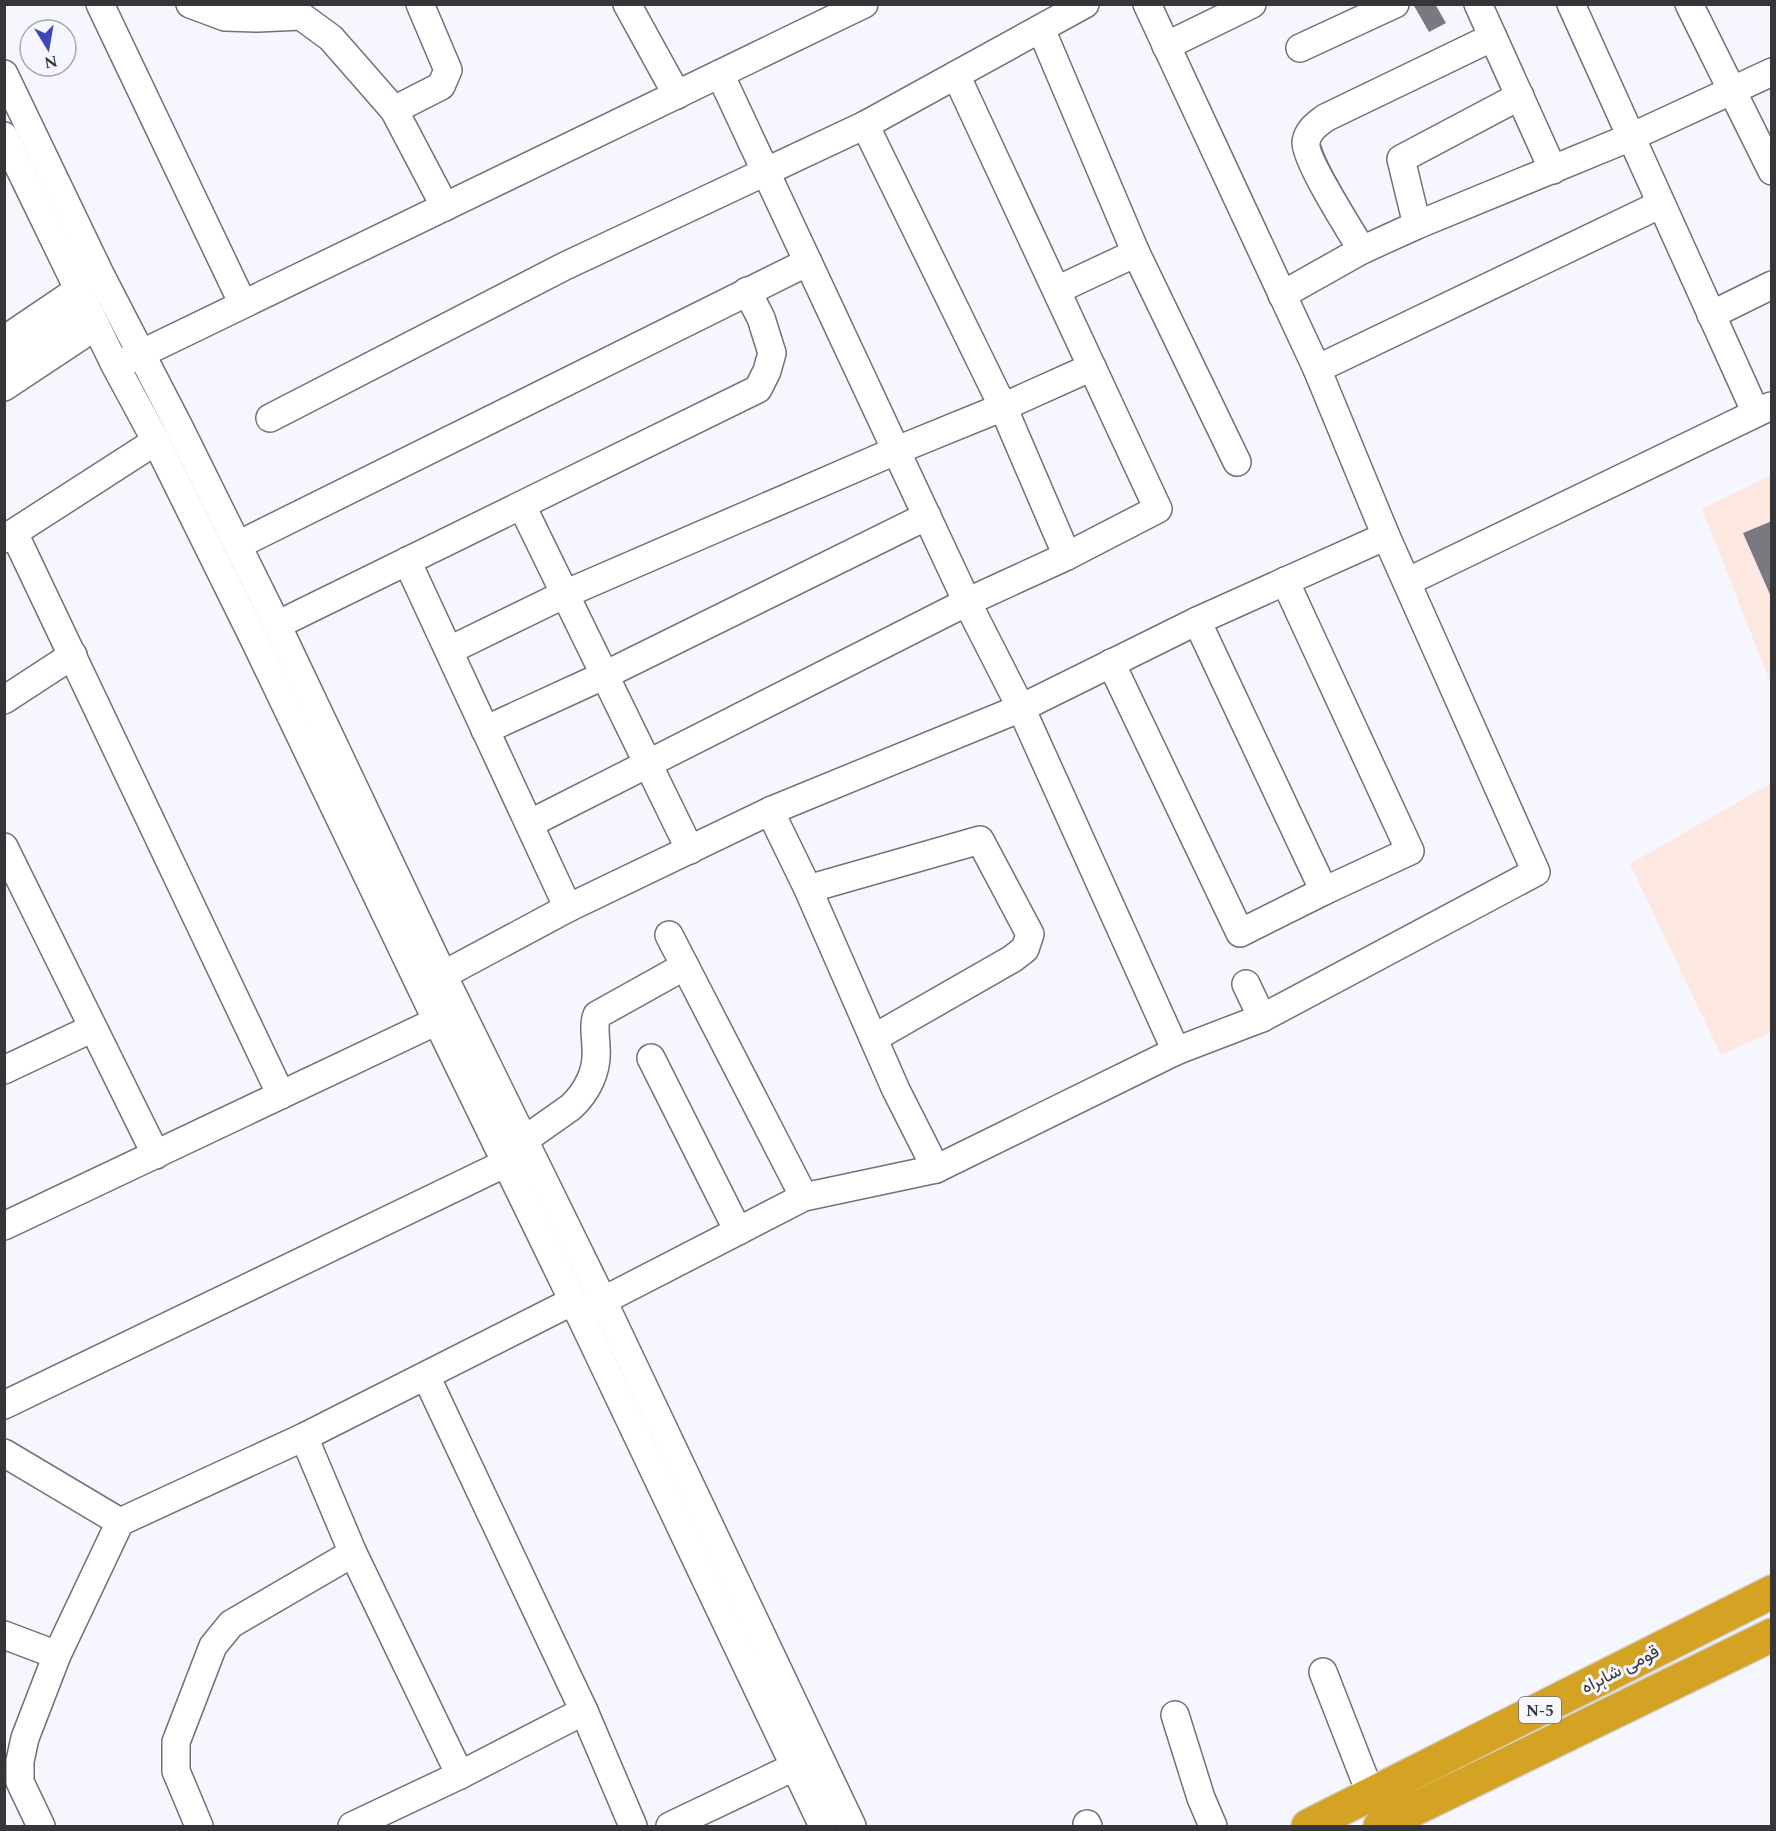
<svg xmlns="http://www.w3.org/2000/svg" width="1776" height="1831" viewBox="0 0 1776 1831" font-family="Spectral,Vazirmatn,serif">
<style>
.industrial{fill:#fce8e1}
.building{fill:#797982}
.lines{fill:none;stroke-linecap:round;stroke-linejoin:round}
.minor-casing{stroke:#71717a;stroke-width:30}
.highway-casing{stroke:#d3d3d3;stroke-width:36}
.minor{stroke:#fff;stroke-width:27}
.highway{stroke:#d5a323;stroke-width:33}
.labels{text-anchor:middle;stroke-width:6;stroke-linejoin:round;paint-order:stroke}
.shield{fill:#f6f6fe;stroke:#6f7074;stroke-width:1.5}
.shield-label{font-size:16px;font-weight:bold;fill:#353639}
.street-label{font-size:18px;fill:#353639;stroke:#f6f6fe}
</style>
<rect width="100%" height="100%" fill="#f6f6fe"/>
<g class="industrial">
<polygon points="1771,475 1771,684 1702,509"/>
<polygon points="1771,783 1771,1032 1721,1055 1630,864"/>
</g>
<g class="building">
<polygon points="1413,4 1435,4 1446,23 1429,32"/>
<polygon points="1772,521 1772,599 1743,533"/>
</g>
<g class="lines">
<g class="minor-casing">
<g id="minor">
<polyline points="100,4 243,304"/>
<polyline points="190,4 225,17 258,18 301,16 331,38 394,110 445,207"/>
<polyline points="627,4 677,95"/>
<polyline points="1478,4 1553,170"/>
<polyline points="1571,4 1756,413"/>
<polyline points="1689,4 1772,171"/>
<polyline points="1041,29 1136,253 1237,462"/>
<polyline points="1166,46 1252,4"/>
<polyline points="1300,48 1395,4"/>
<polyline points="4,74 101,276 179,427 277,625 443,975 603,1301 852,1826"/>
<polyline points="720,74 967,602 1021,708 1176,1051"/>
<polyline points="394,110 441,86 448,70 420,4"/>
<polyline points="865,125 1003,407 1067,556"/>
<polyline points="4,136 115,365 156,441 254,639 437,1021 579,1313 823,1826"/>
<polyline points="1417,225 1401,159 1520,96"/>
<path d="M1362 250C1351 232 1304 158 1306 142 1308 130 1316 125 1325 118L1493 37"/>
<polyline points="1057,290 1136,253"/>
<polyline points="1282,295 1362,250 1417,225 1631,137 1772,72"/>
<polyline points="1711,315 1772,285"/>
<polyline points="4,340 78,290"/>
<polyline points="124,362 864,4"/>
<polyline points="4,363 87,308"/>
<polyline points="1317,369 1661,204"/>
<polyline points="4,387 96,326"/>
<polyline points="270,418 565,266 865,125 1085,4"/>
<polyline points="522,506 690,850"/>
<polyline points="14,533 281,1095"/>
<polyline points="4,539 156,441"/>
<polyline points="238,545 808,262"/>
<polyline points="407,561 568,908"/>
<polyline points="1285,581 1410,851 1324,891"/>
<polyline points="1407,582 1771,406"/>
<polyline points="277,625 758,389 767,371 772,353 761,318 747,291"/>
<polyline points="450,650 565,594 895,451 1003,407 1092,367"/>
<polyline points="1111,663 1240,933 1324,891 1197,621"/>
<polyline points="4,700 73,655"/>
<polyline points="485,730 605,675 927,516"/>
<polyline points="770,811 808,889 896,1090 936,1169"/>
<polyline points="529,824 967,602 1067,556 1158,509 956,75"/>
<polyline points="4,847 156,1155"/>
<polyline points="808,889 980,840 1030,934 1025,949 1012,959 874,1038"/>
<polyline points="669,935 804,1197"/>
<polyline points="443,975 568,908 770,811 1021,708 1197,621 1386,536"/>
<polyline points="1246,984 1262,1018"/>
<polyline points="651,1058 738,1231"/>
<polyline points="4,1070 93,1028"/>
<path d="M510 1150 571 1107C587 1092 598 1071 596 1048 596 1038 593 1025 597 1015L685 966"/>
<polyline points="4,1226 437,1021"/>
<polyline points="579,1313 804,1197 936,1169 1176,1051 1262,1018 1536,872 1386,536 1317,369 1147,4"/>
<polyline points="426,1376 584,1711 633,1826"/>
<polyline points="4,1405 506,1163"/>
<polyline points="304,1437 353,1553 460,1775"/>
<polyline points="4,1453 120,1522"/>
<polyline points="4,1635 57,1655"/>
<polyline points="1323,1672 1371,1795"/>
<polyline points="1175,1715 1201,1798 1213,1826"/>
<polyline points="1087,1824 1088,1826"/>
<polyline points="41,1826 20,1782 20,1761 25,1738 57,1655 120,1522 304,1437 573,1301"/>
<polyline points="199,1826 176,1771 176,1742 213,1646 231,1624 353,1553"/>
<polyline points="352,1826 460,1775 584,1711"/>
<polyline points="670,1826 794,1767"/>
</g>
</g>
<g class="highway-casing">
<g id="highway">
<polyline points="1308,1826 1772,1592"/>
<polyline points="1380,1826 1772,1635"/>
</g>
</g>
<use href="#minor" class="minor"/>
<use href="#highway" class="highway"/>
</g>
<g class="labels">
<rect class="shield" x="1519" y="1697" width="42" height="26" rx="4.5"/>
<g class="shield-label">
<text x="1540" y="1716">N-5</text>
</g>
<g class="street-label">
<text transform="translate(1620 1669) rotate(-27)" y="6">قومی شاہراہ</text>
</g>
</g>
<rect width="1776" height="1831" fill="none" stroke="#353639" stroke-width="12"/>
<g transform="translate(48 48) rotate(169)"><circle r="28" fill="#f6f6fe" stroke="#a9a9af" stroke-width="1.5"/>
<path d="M0-4.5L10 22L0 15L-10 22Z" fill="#3d46ba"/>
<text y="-9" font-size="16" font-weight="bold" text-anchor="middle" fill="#353639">N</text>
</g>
</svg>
